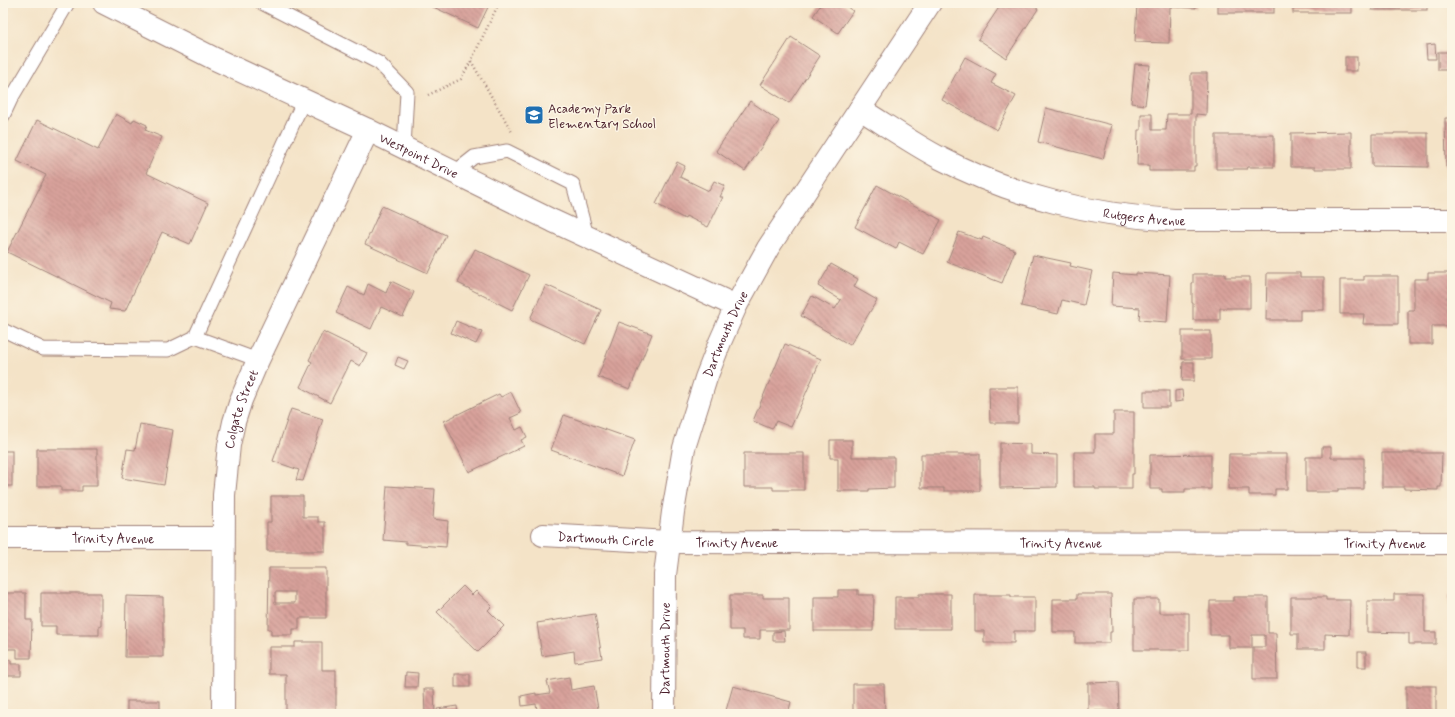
<svg xmlns="http://www.w3.org/2000/svg" width="1455" height="717" viewBox="0 0 1455 717" font-family="Mynerve,sans-serif">
<style>
.building{fill:url(#building-back-hatch);fill-rule:evenodd}
.lines{fill:none;stroke-linecap:round;stroke-linejoin:round}
.lane-casing{stroke:#9f8179;stroke-width:15}
.street-casing{stroke:#9f8179;stroke-width:24}
.path{stroke:#9f8179;stroke-width:2.5;stroke-dasharray:1 3;stroke-linecap:butt}
.lane{stroke:#fff;stroke-width:13}
.street{stroke:#fff;stroke-width:22}
.labels{text-anchor:middle;stroke-width:3;stroke-linejoin:round;paint-order:stroke}
.poi-label{font-size:13px;fill:#4a1f2b;stroke:#fcf5e5;text-anchor:start}
.street-label{font-size:13px;fill:#4a1f2b;stroke:#fcf5e5}
</style>
<defs>
<pattern id="building-back-hatch" width="6" height="6" patternUnits="userSpaceOnUse"><rect width="6" height="6" fill="#d8a29b"/><path d="M-1 5l2 2M0 0l6 6M5-1l2 2" fill="none" stroke="#b1837f"/></pattern>
</defs>
<rect width="100%" height="100%" fill="#fcf5e5"/>
<filter id="ink" filterUnits="userSpaceOnUse"><feTurbulence type="fractalNoise" baseFrequency=".025" numOctaves="2"/><feDisplacementMap in="SourceGraphic" scale="8" xChannelSelector="R" yChannelSelector="G"/><feConvolveMatrix kernelMatrix="1 2 1 2 8 2 1 2 1" color-interpolation-filters="sRGB"/></filter>
<filter id="wash" filterUnits="userSpaceOnUse"><feTurbulence type="fractalNoise" baseFrequency=".012" numOctaves="4" result="noise"/><feDisplacementMap in="SourceGraphic" scale="16" xChannelSelector="R" yChannelSelector="G"/><feGaussianBlur stdDeviation="0.9" result="paint"/><feColorMatrix in="noise" values="0 0 0 0 0 0 0 0 0 0 0 0 0 0 0 0 0 1.4 0 .05"/><feComposite in="paint" operator="in"/></filter>
<g filter="url(#wash)">
<rect width="100%" height="100%" fill="#f4e3c7"/>
<g id="blocks">
<g class="building">
<polygon points="425,3 490,3 478,28"/>
<polygon points="822,3 841,3 853,11 838,33 813,16"/>
<polygon points="1002,3 1029,3 1038,9 1006,58 978,39"/>
<polygon points="1137,3 1196,3 1196,8 1170,7 1169,43 1135,42"/>
<rect x="1218" y="3" width="56" height="10"/>
<rect x="1293" y="3" width="59" height="10"/>
<rect x="1372" y="3" width="55" height="7"/>
<rect x="1449" y="3" width="3" height="9"/>
<polygon points="791,37 820,56 789,103 760,85"/>
<polygon points="1435,44 1436,59 1427,59 1426,45"/>
<rect x="1438" y="52" width="14" height="18"/>
<polygon points="965,57 996,74 991,83 1016,96 997,130 942,100"/>
<rect x="1345" y="57" width="12" height="14"/>
<polygon points="1135,64 1150,65 1145,105 1131,103"/>
<polygon points="1191,73 1207,73 1206,115 1196,114 1196,166 1194,166 1194,171 1149,171 1149,165 1137,165 1138,130 1141,130 1141,114 1152,114 1152,130 1166,130 1167,114 1191,114"/>
<polygon points="750,101 779,121 745,171 716,151"/>
<polygon points="1046,108 1112,125 1103,159 1038,142"/>
<polygon points="116,114 132,123 134,119 147,125 145,130 162,137 146,173 208,203 190,244 162,232 125,311 109,309 111,303 7,252 46,175 17,161 37,120 98,150"/>
<polygon points="1445,118 1452,118 1452,167 1446,167"/>
<polygon points="1351,132 1351,169 1315,169 1315,167 1291,167 1291,133"/>
<polygon points="1394,133 1428,133 1428,167 1372,166 1372,134 1394,134"/>
<polygon points="1216,135 1274,135 1274,167 1248,167 1247,169 1216,169"/>
<polygon points="677,162 685,166 680,177 709,191 714,181 725,186 720,197 723,197 708,227 686,216 685,219 656,204"/>
<polygon points="877,185 941,220 923,254 899,242 896,249 855,227"/>
<polygon points="382,206 446,235 428,273 365,244"/>
<polygon points="959,232 982,240 983,237 1015,250 1002,283 947,262"/>
<polygon points="475,249 529,275 512,310 458,283"/>
<polygon points="1033,255 1071,263 1070,266 1092,271 1084,305 1062,300 1058,314 1021,306"/>
<polygon points="831,264 858,279 854,287 877,300 850,345 801,316 812,296 835,309 841,300 818,286"/>
<polygon points="1113,273 1136,275 1136,273 1170,275 1167,322 1139,320 1140,308 1111,306"/>
<polygon points="1267,273 1300,273 1300,277 1324,277 1324,310 1300,310 1300,320 1266,320"/>
<polygon points="1428,273 1452,273 1452,326 1432,326 1432,344 1408,344 1408,310 1414,310 1414,279 1428,279"/>
<polygon points="1193,274 1225,274 1225,277 1250,277 1250,308 1220,308 1220,320 1193,320 1193,303 1192,303 1192,283 1193,283"/>
<polygon points="1364,276 1398,276 1398,324 1363,324 1364,314 1340,314 1340,280 1364,280"/>
<polygon points="391,281 414,292 403,317 381,307 371,329 336,313 348,287 364,295 368,284 386,293"/>
<polygon points="546,285 601,310 585,344 530,319"/>
<polygon points="456,321 482,332 476,344 451,333"/>
<polygon points="619,322 652,334 630,389 598,377"/>
<rect x="1182" y="331" width="29" height="28"/>
<polygon points="323,332 326,334 326,333 367,353 360,366 351,361 330,403 300,387 312,362 309,360"/>
<polygon points="785,344 821,359 791,427 776,421 772,429 753,421"/>
<polygon points="398,357 408,361 404,369 395,365"/>
<polygon points="1183,362 1194,362 1194,381 1182,381"/>
<polygon points="989,387 1018,387 1018,423 990,423"/>
<polygon points="1182,390 1183,401 1175,402 1175,391"/>
<rect x="1144" y="391" width="25" height="16"/>
<polygon points="511,392 521,413 510,418 516,430 522,427 527,437 521,440 524,446 469,472 444,421 499,394 501,397"/>
<polygon points="291,409 323,419 303,481 296,480 299,470 273,461"/>
<polygon points="1114,412 1134,412 1134,474 1132,474 1132,489 1095,489 1095,487 1074,487 1074,452 1095,452 1095,434 1114,434"/>
<polygon points="564,415 635,440 622,476 551,450"/>
<polygon points="140,424 173,430 164,485 122,478 127,449 135,450"/>
<polygon points="830,440 852,440 852,457 894,457 894,488 869,489 869,491 838,491 838,458 830,458"/>
<polygon points="1000,443 1031,444 1031,454 1057,455 1057,487 1000,488"/>
<polygon points="1322,447 1331,447 1331,458 1364,458 1364,489 1338,489 1338,492 1306,492 1306,457 1322,457"/>
<polygon points="37,449 97,449 97,486 82,486 82,491 61,491 61,486 37,486"/>
<rect x="3" y="451" width="9" height="35"/>
<polygon points="744,453 804,453 804,490 773,490 773,487 744,487"/>
<polygon points="1382,453 1442,453 1441,487 1438,487 1438,490 1404,489 1404,487 1382,487"/>
<polygon points="921,454 980,454 980,491 944,491 944,488 921,488"/>
<polygon points="1211,454 1211,489 1185,489 1185,492 1162,492 1162,489 1150,489 1150,455"/>
<polygon points="1229,454 1287,454 1287,489 1275,489 1275,495 1249,495 1249,489 1228,489"/>
<polygon points="387,486 435,489 433,519 448,521 446,547 406,544 406,542 383,540"/>
<polygon points="271,496 303,496 303,517 318,517 318,522 325,522 325,551 267,551 267,522 271,522"/>
<path d="M269 568H326V618H299V629H293V635H271V629H268ZM275 592H295V603H275Z"/>
<polygon points="463,586 472,595 476,591 492,606 488,610 504,626 478,652 437,612"/>
<polygon points="838,590 858,590 858,595 874,595 873,631 814,631 814,597 838,597"/>
<polygon points="3,593 26,593 26,620 32,620 31,658 17,658 17,649 3,649"/>
<polygon points="41,593 101,593 101,626 99,626 99,635 56,635 56,626 41,626"/>
<polygon points="919,594 951,594 951,629 895,629 895,597 919,597"/>
<polygon points="1077,594 1111,594 1112,632 1110,632 1110,643 1075,643 1075,632 1053,632 1053,599 1077,599"/>
<polygon points="1394,594 1425,594 1425,632 1436,632 1436,644 1409,644 1409,633 1367,632 1367,601 1394,601"/>
<polygon points="730,595 763,595 763,598 789,598 789,630 760,630 760,639 743,639 743,630 730,630"/>
<polygon points="975,595 1011,595 1011,597 1035,597 1035,631 1014,631 1014,643 984,643 984,631 975,631"/>
<polygon points="1449,595 1452,595 1452,641 1450,641"/>
<polygon points="126,596 163,597 163,657 125,657"/>
<polygon points="1233,597 1268,597 1268,633 1276,633 1277,679 1253,679 1253,647 1265,647 1265,635 1252,635 1252,648 1229,648 1229,635 1210,635 1210,601 1233,601"/>
<polygon points="1291,597 1326,597 1326,600 1350,600 1349,635 1325,634 1325,649 1298,649 1298,634 1291,634"/>
<polygon points="1134,599 1159,599 1159,613 1189,613 1189,650 1134,650"/>
<polygon points="595,614 602,658 575,662 574,651 542,656 537,623"/>
<polygon points="784,631 785,641 773,641 773,632"/>
<polygon points="295,642 322,642 322,670 336,670 336,713 286,712 286,674 269,674 269,647 295,647"/>
<rect x="1358" y="652" width="8" height="15"/>
<polygon points="3,659 11,660 11,664 21,664 21,676 3,676"/>
<polygon points="406,672 418,673 417,687 405,687"/>
<rect x="455" y="674" width="15" height="13"/>
<polygon points="569,677 571,690 594,686 599,714 538,714 536,704 522,706 521,696 536,693 536,695 550,693 547,681"/>
<polygon points="1118,682 1119,711 1088,711 1088,683"/>
<polygon points="853,684 884,684 885,713 853,714"/>
<polygon points="733,686 791,702 788,714 725,714"/>
<rect x="1406" y="686" width="30" height="28"/>
<polygon points="424,689 434,689 435,714 425,714"/>
<rect x="127" y="701" width="33" height="13"/>
<polygon points="457,706 458,714 438,714 437,709"/>
</g>
</g>
</g>
<g filter="url(#ink)">
<use href="#blocks" fill-opacity="0" stroke="#9f8179" stroke-width="1"/>
<g class="lines">
<g class="lane-casing">
<g id="lane">
<polyline points="262,3 379,63 407,92 404,147"/>
<polyline points="3,116 11,99 68,3"/>
<polyline points="455,172 474,157 507,151 573,184 587,236"/>
<polyline points="3,330 43,349 168,350 195,337 304,100"/>
<polyline points="195,337 258,360"/>
</g>
</g>
<g class="street-casing">
<g id="street">
<path id="s1" d="M104 3 215 59 368 130 553 221 736 306"/>
<path id="s2" d="M860 109C886 125 913 144 940 158 1015 197 1091 215 1174 220H1452"/>
<path id="s3" d="M543 535 669 542 1452 543"/>
<path id="s4" d="M3 538H223"/>
<path id="s5" d="M223 714 224 495 229 445 234 422 241 400 258 360 368 130"/>
<path id="s6" d="M664 714 665 575 673 512 684 448 706 378 720 342 736 306 768 248 930 3"/>
</g>
</g>
<g class="path">
<polyline points="471,61 512,132"/>
<polyline points="428,95 461,79 471,61 499,3"/>
</g>
<use href="#lane" class="lane"/>
<use href="#street" class="street"/>
</g>
</g>
<defs>
<g id="school-square" transform="scale(1)"><rect x="-9" y="-9" width="18" height="18" rx="4" fill="#1f6fb2" stroke="#fcf5e5"/><path d="M0-5L7-2L0 1L-7-2ZM-4 1L0 2.5L4 1V4Q0 6-4 4Z" fill="#fff"/></g>
</defs>
<g fill-rule="evenodd">
<use href="#school-square" x="534" y="115"/>
</g>
<g class="labels">
<g class="poi-label">
<text x="548" y="113">Academy Park<tspan x="548" dy="15">Elementary School</tspan></text>
</g>
<g class="street-label">
<text dy="5" stroke="none"><textPath href="#s1" startOffset="350">Westpoint Drive</textPath></text>
<text dy="5" stroke="none"><textPath href="#s2" startOffset="308">Rutgers Avenue</textPath></text>
<text dy="5" stroke="none"><textPath href="#s6" startOffset="389">Dartmouth Drive</textPath></text>
<text dy="5" stroke="none"><textPath href="#s5" startOffset="307">Colgate Street</textPath></text>
<text dy="5" stroke="none"><textPath href="#s4" startOffset="110">Trinity Avenue</textPath></text>
<text dy="5" stroke="none"><textPath href="#s3" startOffset="63">Dartmouth Circle</textPath></text>
<text dy="5" stroke="none"><textPath href="#s3" startOffset="194">Trinity Avenue</textPath></text>
<text dy="5" stroke="none"><textPath href="#s3" startOffset="518">Trinity Avenue</textPath></text>
<text dy="5" stroke="none"><textPath href="#s3" startOffset="842">Trinity Avenue</textPath></text>
<text dy="5" stroke="none"><textPath href="#s6" startOffset="65">Dartmouth Drive</textPath></text>
</g>
</g>
<rect width="1455" height="717" fill="none" stroke="#fcf5e5" stroke-width="16"/>
</svg>
